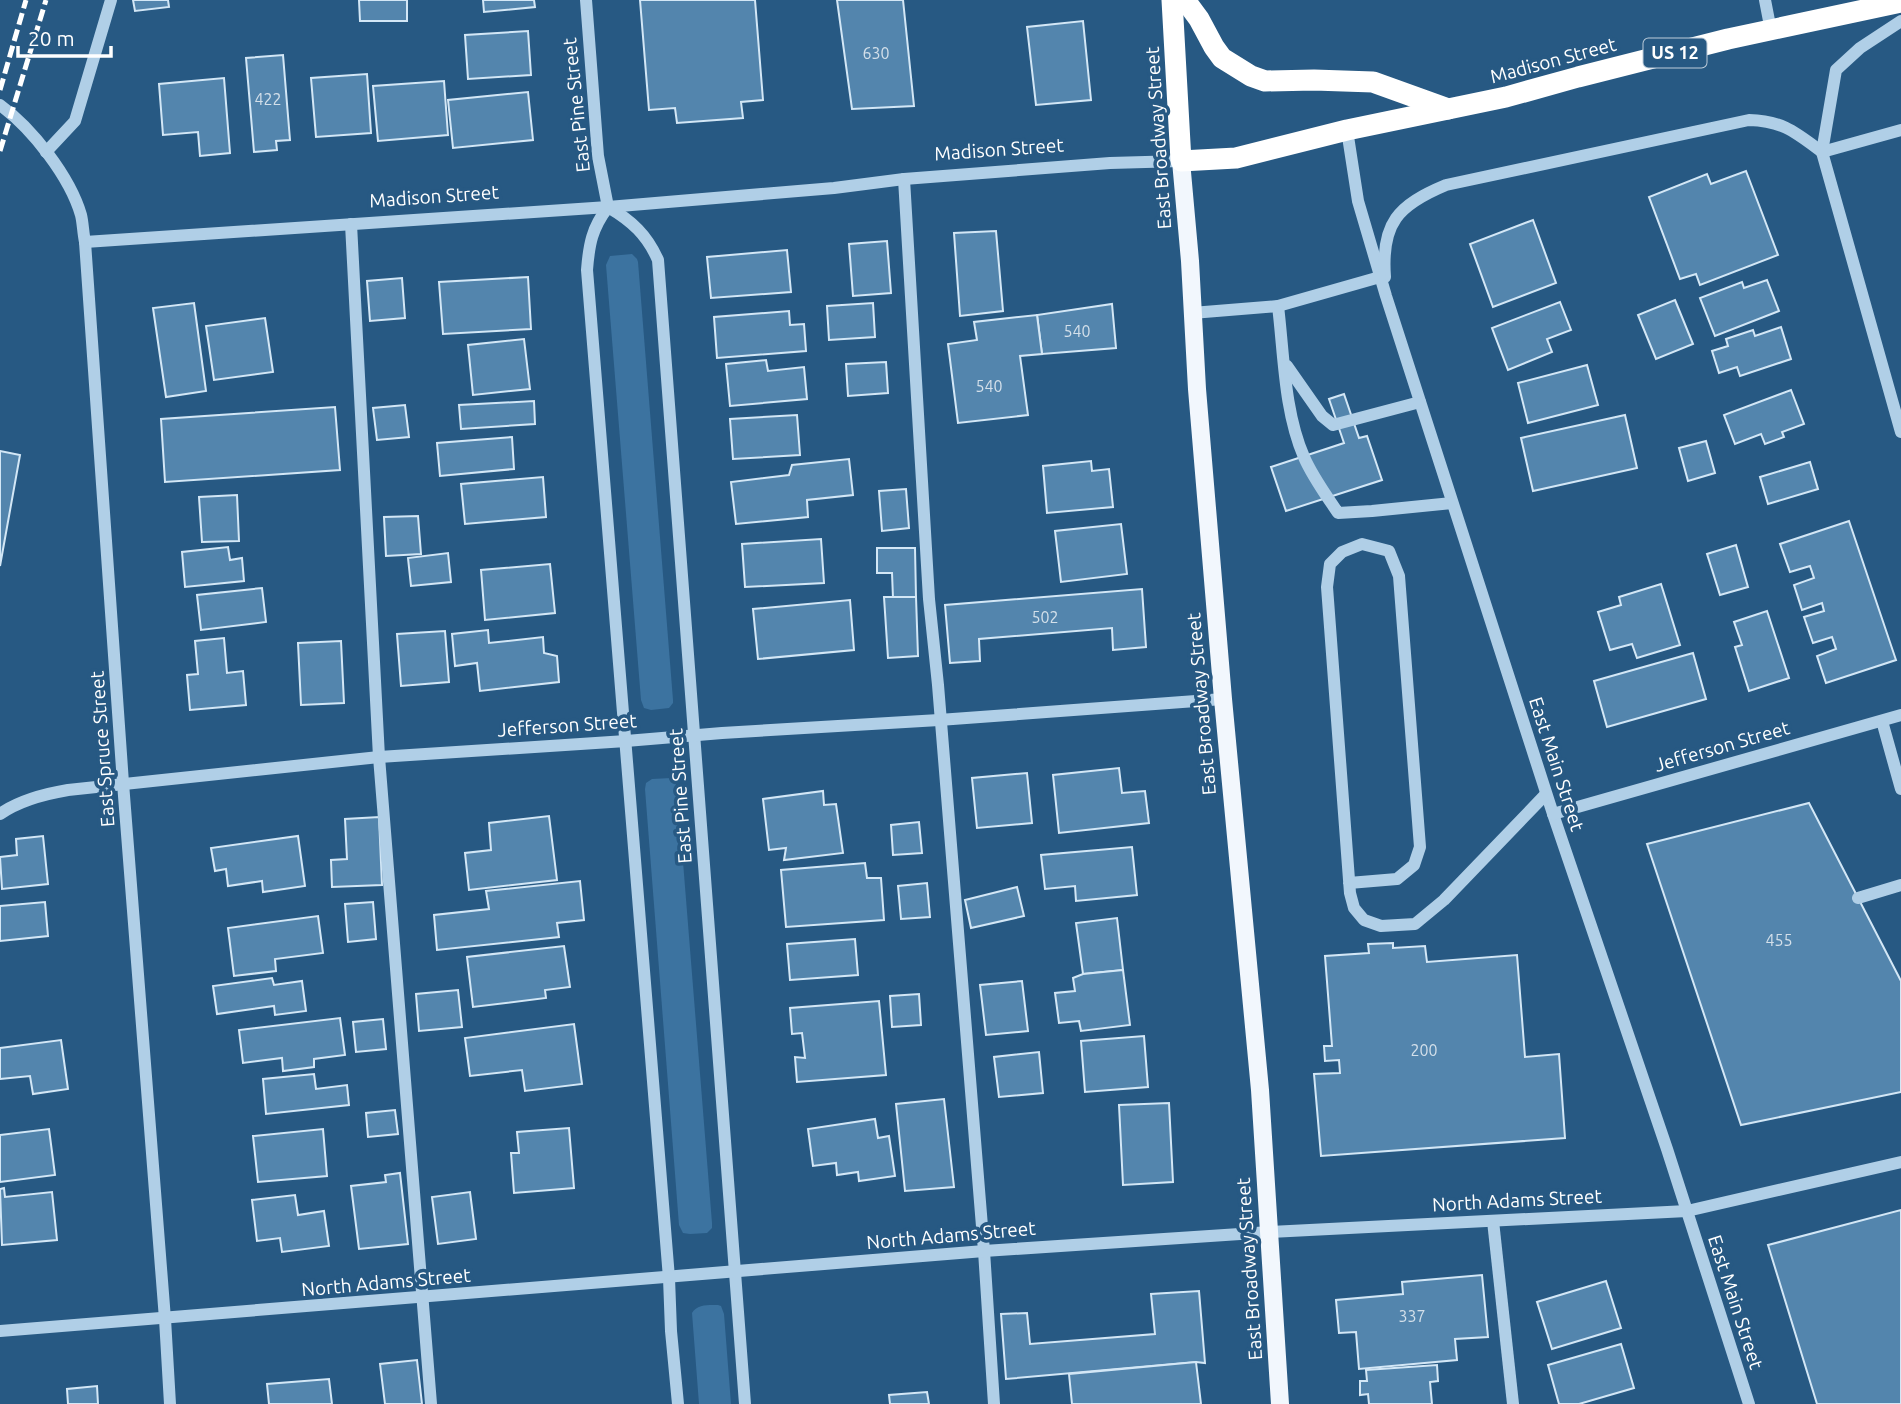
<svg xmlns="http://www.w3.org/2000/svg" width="1901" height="1404" viewBox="0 0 1901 1404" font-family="Ubuntu,sans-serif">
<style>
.green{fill:#3c73a0}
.building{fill:#5385ad;stroke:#d3e7f6;stroke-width:2}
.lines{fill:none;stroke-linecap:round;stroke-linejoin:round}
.minor{stroke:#b0cfe7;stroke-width:12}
.major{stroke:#f2f7fd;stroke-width:18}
.highway{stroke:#fff;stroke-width:21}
.rail{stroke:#fff;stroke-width:5;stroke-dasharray:12 5;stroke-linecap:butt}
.labels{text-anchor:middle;stroke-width:7;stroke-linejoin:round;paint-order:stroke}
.number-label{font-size:16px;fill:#d4e0ea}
.shield{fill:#275983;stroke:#becdda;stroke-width:2}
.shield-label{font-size:18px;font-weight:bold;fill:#fff}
.street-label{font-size:19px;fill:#fff;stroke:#275983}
</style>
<rect width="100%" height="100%" fill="#275983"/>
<g class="green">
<polygon points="632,254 637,259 638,262 673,700 673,703 669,708 651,710 644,708 641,700 606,265 610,256"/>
<polygon points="671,778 674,780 677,787 712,1223 712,1228 707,1233 690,1234 683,1233 679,1225 645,789 646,783 652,779"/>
<path d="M718 1305 721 1306 724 1314 731 1404H699L692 1313C697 1304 709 1305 718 1305Z"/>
</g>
<g class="building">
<polygon points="133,0 168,0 169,7 135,11"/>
<polygon points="359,0 407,0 407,21 360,21"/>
<polygon points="483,0 534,0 535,7 484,12"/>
<polygon points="640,0 755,0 763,100 741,102 743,118 677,123 675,108 649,110"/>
<polygon points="837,0 903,0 914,106 852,109"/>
<polygon points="1083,21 1091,100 1036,105 1027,27"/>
<polygon points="528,31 531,75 468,79 465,35"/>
<polygon points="283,55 290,140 276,141 277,150 254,152 246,58"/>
<polygon points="367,74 371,133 316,137 311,78"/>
<polygon points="224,78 230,153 200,156 198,132 163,135 159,84"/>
<polygon points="444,81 448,135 378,141 373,86"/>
<polygon points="528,92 533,140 453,148 448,100"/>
<polygon points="1746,171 1778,255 1700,285 1696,274 1680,279 1649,197 1707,174 1711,184"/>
<polygon points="1533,220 1556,283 1493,307 1470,244"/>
<polygon points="996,231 1003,311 960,316 954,233"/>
<polygon points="887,241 891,293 853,296 849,244"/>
<polygon points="787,250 791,292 711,298 707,257"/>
<polygon points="528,277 531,329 443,334 439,282"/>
<polygon points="402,278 405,318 370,321 367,281"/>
<polygon points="1767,280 1779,311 1715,336 1700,298 1742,282 1744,288"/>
<polygon points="1675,300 1693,344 1656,359 1638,315"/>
<polygon points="1560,302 1571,330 1547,339 1552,352 1508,370 1492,328"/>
<polygon points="194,303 206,391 166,397 153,308"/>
<polygon points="873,303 875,337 829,340 827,306"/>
<polygon points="1112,304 1116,348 1042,354 1037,315"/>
<polygon points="789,311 790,325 804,324 806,351 717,358 714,317"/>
<polygon points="1037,315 1042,354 1020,356 1028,415 958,423 948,344 977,340 974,322"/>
<polygon points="265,318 273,372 214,380 206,326"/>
<polygon points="1781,327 1791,359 1740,376 1737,367 1719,373 1712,351 1728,346 1726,339 1753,330 1755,336"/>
<polygon points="524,339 530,389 473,395 468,345"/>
<polygon points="766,360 768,371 804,367 807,399 730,406 726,364"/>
<polygon points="886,362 888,393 848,396 846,364"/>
<polygon points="1587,365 1598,405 1528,423 1518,383"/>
<polygon points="1791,390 1804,424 1782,432 1784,437 1765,444 1761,434 1735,444 1724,415"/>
<polygon points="1344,394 1359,438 1367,436 1382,480 1286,511 1271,467 1344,443 1329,399"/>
<polygon points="534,401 535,424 461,429 459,405"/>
<polygon points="405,405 409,437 377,440 373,408"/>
<polygon points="335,407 340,470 165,482 161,419"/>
<polygon points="797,415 800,455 733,459 730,419"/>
<polygon points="1625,415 1637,468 1533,491 1521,438"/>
<polygon points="512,437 514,469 440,476 437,443"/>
<polygon points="1706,441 1715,473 1688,481 1679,448"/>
<polygon points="0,451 20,455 0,566"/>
<polygon points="849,459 853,495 807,500 808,517 736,524 731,482 789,475 792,465"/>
<polygon points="1091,461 1092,471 1109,469 1113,507 1047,513 1043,466"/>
<polygon points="1810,462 1818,489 1768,504 1760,477"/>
<polygon points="543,477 546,517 465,524 461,484"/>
<polygon points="906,489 909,528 882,531 879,491"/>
<polygon points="237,495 239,541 202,542 199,497"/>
<polygon points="418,516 421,554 386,556 384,517"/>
<polygon points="1849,521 1896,660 1826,683 1817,656 1836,649 1832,637 1813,643 1804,617 1824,611 1822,603 1802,610 1794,585 1814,578 1810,566 1790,572 1780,544"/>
<polygon points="1121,524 1127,574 1061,582 1055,531"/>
<polygon points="821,539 824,583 745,587 742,544"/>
<polygon points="1736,545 1748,587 1720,595 1707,554"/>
<polygon points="228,547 230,560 242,558 244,581 185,587 182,552"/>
<polygon points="877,548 915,548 916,597 893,598 892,573 877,573"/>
<polygon points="448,553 451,582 411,586 408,558"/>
<polygon points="550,564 555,613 485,620 481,570"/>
<polygon points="1661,584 1680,645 1637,658 1632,644 1610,650 1598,612 1621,605 1619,597"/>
<polygon points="262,588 266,622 201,630 197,595"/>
<polygon points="1142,589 1146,647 1113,650 1112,628 979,639 980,661 950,663 945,605"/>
<polygon points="884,597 916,597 918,656 888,658"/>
<polygon points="850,600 854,650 758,659 753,609"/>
<polygon points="1767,611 1789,678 1749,691 1735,647 1742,645 1734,622"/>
<polygon points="488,630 489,643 543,637 544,653 557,656 559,682 480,691 477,663 455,666 452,634"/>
<polygon points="445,631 449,682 401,686 397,634"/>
<polygon points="224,638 227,673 243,671 246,705 190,710 187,675 198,674 195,641"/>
<polygon points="341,641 344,703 301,705 298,643"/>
<polygon points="1693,653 1706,699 1607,727 1594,681"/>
<polygon points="1119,768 1122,793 1145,791 1149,823 1059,833 1053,775"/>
<polygon points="1027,773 1032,823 977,828 972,778"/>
<polygon points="823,791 824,805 836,804 843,853 784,860 786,848 769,850 763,799"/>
<polygon points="1809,803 1901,981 1901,1092 1741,1125 1647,844"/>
<polygon points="549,816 557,880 469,890 465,853 491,850 489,823"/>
<polygon points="379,817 382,885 332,887 331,860 347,859 345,819"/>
<polygon points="919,822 922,853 893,855 891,825"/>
<polygon points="43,836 48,884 2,889 0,857 17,855 16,839"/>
<polygon points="298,836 305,886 263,892 262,881 228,886 226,869 215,871 211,848"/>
<polygon points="1132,847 1137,895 1076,901 1075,886 1045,889 1041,855"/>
<polygon points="865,863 867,878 881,878 884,920 786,927 781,870"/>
<polygon points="580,881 584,920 557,923 559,937 437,950 434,915 489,909 486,891"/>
<polygon points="927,883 930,917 901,919 898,886"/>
<polygon points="1017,887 1024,916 971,928 965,900"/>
<polygon points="45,902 48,936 0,941 0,906"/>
<polygon points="373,902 376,939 348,942 345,904"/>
<polygon points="318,916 323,953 275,959 276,971 234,976 228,928"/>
<polygon points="1117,918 1123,970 1083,974 1076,923"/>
<polygon points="855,939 858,975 790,980 787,944"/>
<polygon points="1393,943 1393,948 1425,946 1427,962 1517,955 1525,1057 1559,1054 1565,1138 1321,1156 1314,1074 1340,1073 1339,1060 1325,1061 1324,1046 1332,1046 1325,956 1369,953 1368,944"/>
<polygon points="564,946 570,987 545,990 546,998 473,1007 467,957"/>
<polygon points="1123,970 1130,1025 1081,1031 1079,1021 1059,1023 1055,993 1075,991 1073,978 1083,974"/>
<polygon points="272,978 274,985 302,981 306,1011 275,1015 274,1006 217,1014 213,986"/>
<polygon points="1022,981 1028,1031 986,1035 980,985"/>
<polygon points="458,990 462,1027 419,1031 416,994"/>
<polygon points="919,994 921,1025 892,1027 890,996"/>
<polygon points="879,1001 886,1075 797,1082 795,1057 805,1058 802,1033 792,1034 790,1008"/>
<polygon points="340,1018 345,1055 314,1059 314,1067 283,1071 282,1058 243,1063 239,1030"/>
<polygon points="383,1019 386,1049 356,1052 353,1022"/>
<polygon points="574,1024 582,1084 525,1091 522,1070 470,1076 465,1038"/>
<polygon points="1144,1036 1148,1087 1085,1092 1081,1041"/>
<polygon points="61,1040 68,1089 33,1094 30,1076 0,1079 0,1048"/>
<polygon points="1039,1052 1043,1093 999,1097 994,1057"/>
<polygon points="314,1074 316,1089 347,1085 349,1105 266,1114 263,1079"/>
<polygon points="944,1099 954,1187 905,1191 896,1104"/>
<polygon points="1169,1103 1173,1182 1123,1185 1119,1105"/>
<polygon points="395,1110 398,1134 368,1137 366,1113"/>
<polygon points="875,1119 878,1138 889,1136 895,1176 859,1181 858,1172 837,1175 836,1163 813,1166 808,1129"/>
<polygon points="569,1128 574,1188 514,1193 511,1153 519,1153 517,1132"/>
<polygon points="49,1129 55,1175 0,1182 0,1135"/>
<polygon points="323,1129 327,1176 258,1182 253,1136"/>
<polygon points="400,1173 408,1244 359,1249 351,1186 386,1182 385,1175"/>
<polygon points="4,1188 5,1197 52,1192 57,1240 2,1245 0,1189"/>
<polygon points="470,1192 476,1239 438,1244 432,1197"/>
<polygon points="295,1195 298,1215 324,1211 329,1246 282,1252 280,1238 257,1241 252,1200"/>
<polygon points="1901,1210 1901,1404 1817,1404 1768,1245"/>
<polygon points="1482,1275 1488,1337 1455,1339 1457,1360 1359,1369 1356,1332 1339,1333 1336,1300 1403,1294 1402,1282"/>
<polygon points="1606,1281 1621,1328 1552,1349 1537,1302"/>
<polygon points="1199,1291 1205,1363 1196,1362 1006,1379 1001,1314 1027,1313 1030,1344 1155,1334 1151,1294"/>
<polygon points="1621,1344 1634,1388 1579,1404 1559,1404 1548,1365"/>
<polygon points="417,1360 422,1404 385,1404 380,1364"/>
<polygon points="1196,1362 1201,1404 1072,1404 1069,1374"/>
<polygon points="1437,1365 1438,1381 1430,1382 1432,1404 1369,1404 1368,1394 1360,1395 1360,1381 1367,1381 1366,1370"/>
<polygon points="329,1379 332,1404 269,1404 267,1384"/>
<polygon points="97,1386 98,1404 68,1404 67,1389"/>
<polygon points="927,1392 929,1404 890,1404 889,1395"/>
</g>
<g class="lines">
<g class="minor">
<path d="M586 0 598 156 608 207C632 221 647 235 658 260L745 1404"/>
<polyline points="1765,0 1771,31"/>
<polyline points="1901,21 1860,48 1836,70 1822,152 1901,432"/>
<path d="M0 105C32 128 70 177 81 215 83 223 83 233 85 242L123 783 165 1319 170 1404"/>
<polyline points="1347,130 1358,201 1386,296 1553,814 1667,1149 1749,1404"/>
<polyline points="46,152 75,121 111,0"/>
<polyline points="1822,152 1901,130"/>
<polyline points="904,179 929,599 938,685 984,1251 994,1404"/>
<path d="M608 207C592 228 589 244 587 270L669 1278 671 1331 678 1404"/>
<polyline points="351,224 379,757 431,1404"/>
<polyline points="85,242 608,207 834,188 904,179 1110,163 1181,161"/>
<path d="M1385 277C1381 223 1398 205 1446 185L1749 120C1783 121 1795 132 1822 152"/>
<path d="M1278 306C1284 355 1284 411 1304 457 1312 476 1326 495 1338 513L1372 511 1452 503"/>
<polyline points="1192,313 1278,306 1380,277"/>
<polyline points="1287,366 1322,416 1333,425 1420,402"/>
<polyline points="1882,721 1901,789"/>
<path d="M0 814C20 800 44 794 68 790L379 757 626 741 722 733 939 720 1223 699"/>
<polyline points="1553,814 1901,715"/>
<polyline points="1349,883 1397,879 1414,865 1420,847 1399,576 1389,551 1362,544 1342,552 1330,564 1327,587 1350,893 1354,908 1364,920 1381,926 1415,924 1444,900 1546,794"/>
<polyline points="1858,898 1901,885"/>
<polyline points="1493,1221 1513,1404"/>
<polyline points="0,1331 984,1251 1270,1232 1687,1211 1901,1162"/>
</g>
<polyline class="major" points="1181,161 1190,261 1197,389 1223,699 1260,1090 1280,1404"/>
<g class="highway">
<polyline points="1172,0 1181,161 1236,158 1347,130 1506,97 1578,77 1728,39 1901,2"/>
<polyline points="1185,0 1199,19 1214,47 1222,58 1251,76 1265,81 1314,80 1373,82 1448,109"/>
</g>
<g class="rail">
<polyline points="0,90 26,0"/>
<polyline points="0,151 46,0"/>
</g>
</g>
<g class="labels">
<g class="number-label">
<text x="876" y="59">630</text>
<text x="268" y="105">422</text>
<text x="1077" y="337">540</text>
<text x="989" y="392">540</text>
<text x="1045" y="623">502</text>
<text x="1779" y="946">455</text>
<text x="1424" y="1056">200</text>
<text x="1412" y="1322">337</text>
</g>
<rect class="shield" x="1643.5" y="38.5" width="63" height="29" rx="5"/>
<g class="shield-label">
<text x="1675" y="59">US 12</text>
</g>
<g class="street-label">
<text transform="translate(1553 60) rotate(-15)" y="7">Madison Street</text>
<text transform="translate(576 105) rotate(-96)" y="7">East Pine Street</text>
<text transform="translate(1158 138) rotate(-94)" y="7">East Broadway Street</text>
<text transform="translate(999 149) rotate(-4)" y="7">Madison Street</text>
<text transform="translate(434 196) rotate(-4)" y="7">Madison Street</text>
<text transform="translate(1201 704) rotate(-95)" y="7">East Broadway Street</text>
<text transform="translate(567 725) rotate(-4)" y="7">Jefferson Street</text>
<text transform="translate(1722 746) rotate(-16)" y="7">Jefferson Street</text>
<text transform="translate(102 749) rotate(-94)" y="7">East Spruce Street</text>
<text transform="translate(1557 764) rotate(72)" y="7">East Main Street</text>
<text transform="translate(680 796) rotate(-94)" y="7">East Pine Street</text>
<text transform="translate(1517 1200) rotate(-3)" y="7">North Adams Street</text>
<text transform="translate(951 1235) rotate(-5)" y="7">North Adams Street</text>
<text transform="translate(1249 1269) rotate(-94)" y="7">East Broadway Street</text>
<text transform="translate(386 1282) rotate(-5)" y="7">North Adams Street</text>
<text transform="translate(1736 1302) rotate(72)" y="7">East Main Street</text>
</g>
</g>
<path d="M18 46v10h93v-10" fill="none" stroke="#ffffff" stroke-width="3.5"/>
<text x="28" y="46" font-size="21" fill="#ffffff" stroke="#275983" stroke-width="5" paint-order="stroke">20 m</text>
</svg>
